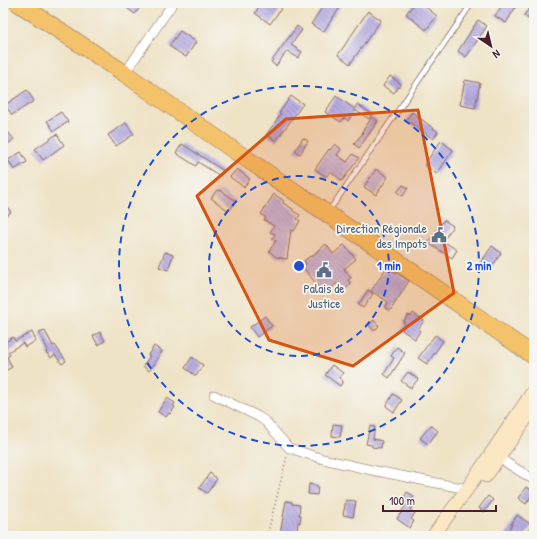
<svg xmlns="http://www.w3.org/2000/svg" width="537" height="539" viewBox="0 0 537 539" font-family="'Patrick Hand',sans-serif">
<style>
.building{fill:url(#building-back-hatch)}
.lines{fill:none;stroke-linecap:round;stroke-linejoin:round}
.lane-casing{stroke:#846461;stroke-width:6}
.street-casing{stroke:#846461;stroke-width:10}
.secondary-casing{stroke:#846461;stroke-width:14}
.highway-casing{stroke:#846461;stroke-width:18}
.path{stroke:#846461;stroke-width:1.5;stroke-dasharray:1 3;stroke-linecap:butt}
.lane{stroke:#fff;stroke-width:4.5}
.street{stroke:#fff;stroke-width:9}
.secondary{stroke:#fbe7c3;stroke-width:13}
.highway{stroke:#f4c26a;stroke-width:17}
.marked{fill:#d8530f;fill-opacity:0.2;stroke:#d8530f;stroke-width:3;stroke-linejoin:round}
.ring{fill:none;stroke:#1d4ed8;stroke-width:2;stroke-dasharray:7 5}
.labels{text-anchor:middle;stroke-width:3.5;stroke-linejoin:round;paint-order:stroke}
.service-label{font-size:13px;fill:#4e5e75;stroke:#f6f6f2;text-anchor:end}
.centre{fill:#1d4ed8;stroke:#f6f6f2;stroke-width:2}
.ring-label{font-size:12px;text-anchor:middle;font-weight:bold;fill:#1d4ed8;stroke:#f6f6f2;stroke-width:3.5;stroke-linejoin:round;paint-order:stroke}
</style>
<defs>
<pattern id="building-back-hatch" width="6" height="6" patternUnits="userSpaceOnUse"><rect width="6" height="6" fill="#b5abe0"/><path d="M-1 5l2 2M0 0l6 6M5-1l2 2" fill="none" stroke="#958bb6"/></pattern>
</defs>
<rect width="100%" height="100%" fill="#f6f6f2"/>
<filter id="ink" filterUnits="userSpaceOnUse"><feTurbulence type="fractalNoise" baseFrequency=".025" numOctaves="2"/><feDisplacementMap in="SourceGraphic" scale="8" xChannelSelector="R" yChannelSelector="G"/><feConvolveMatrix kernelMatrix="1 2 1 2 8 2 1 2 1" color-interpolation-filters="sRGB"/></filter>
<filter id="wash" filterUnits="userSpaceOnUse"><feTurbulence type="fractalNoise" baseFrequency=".012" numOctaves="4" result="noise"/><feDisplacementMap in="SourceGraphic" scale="16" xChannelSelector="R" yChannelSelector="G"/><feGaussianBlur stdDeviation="0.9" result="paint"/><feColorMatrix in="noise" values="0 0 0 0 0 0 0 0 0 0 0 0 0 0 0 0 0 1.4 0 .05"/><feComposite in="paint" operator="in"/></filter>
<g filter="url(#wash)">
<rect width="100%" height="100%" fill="#efe3c6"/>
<g id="blocks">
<g class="building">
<polygon points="120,3 137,3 141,6 135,14"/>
<polygon points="262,3 285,3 270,24 255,13"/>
<polygon points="325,3 343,3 323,32 311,24"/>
<polygon points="415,3 421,3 437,16 426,30 406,14"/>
<polygon points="504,3 518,3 506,23 495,16"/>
<polygon points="530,8 534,12 534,15 530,20 524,15"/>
<polygon points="368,11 381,20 350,64 338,55"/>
<polygon points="478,20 487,26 466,57 458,51"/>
<polygon points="297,26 302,30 291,45 302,52 298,58 287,51 276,66 271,62"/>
<polygon points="180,31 196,42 186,57 169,46"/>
<polygon points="390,76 401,84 394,93 383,86"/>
<polygon points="465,80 480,83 475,108 460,105"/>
<polygon points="27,90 34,101 12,115 5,105"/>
<polygon points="291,96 303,104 276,141 266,135 281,114 279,113"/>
<polygon points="336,96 355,109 357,104 372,114 369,119 355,110 348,121 344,118 341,122 325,112"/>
<polygon points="61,112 68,122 54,131 47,121"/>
<polygon points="412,112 438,132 433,139 406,120"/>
<polygon points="372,117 378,121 359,148 354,144 363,133 362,132"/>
<polygon points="126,123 134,134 116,146 108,135"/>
<polygon points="7,131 14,139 3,148 3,134"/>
<polygon points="57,134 64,145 43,160 35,149"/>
<polygon points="303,138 308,141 300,154 295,151"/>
<polygon points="441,141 453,150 437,174 424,165"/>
<polygon points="182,144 224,171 220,176 198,162 196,166 176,153"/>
<polygon points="335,144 341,149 337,155 347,162 353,154 359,158 342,181 330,171 326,177 315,169 329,149 330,150"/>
<polygon points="21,152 27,162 14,170 8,160"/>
<polygon points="237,169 250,179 244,187 230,177"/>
<polygon points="376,169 388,177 376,195 364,187"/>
<polygon points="403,185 408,188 403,196 397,192"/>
<polygon points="217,190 219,191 220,190 236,201 229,211 211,198"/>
<polygon points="274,194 284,201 283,203 293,209 293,211 300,215 297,219 300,221 294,231 291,230 287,259 276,257 269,251 276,241 272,239 275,234 270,232 274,226 264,220 266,218 261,214"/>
<polygon points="3,201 11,212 3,218"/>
<polygon points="444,220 453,226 443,241 457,250 452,258 428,243"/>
<polygon points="326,244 333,254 344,245 356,259 344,269 351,278 348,280 351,284 343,291 337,283 324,294 303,267 306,264 304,261 310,256 311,257"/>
<polygon points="492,246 501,253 490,270 480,264"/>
<polygon points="165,252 173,255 168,270 159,267"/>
<polygon points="387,267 409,281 390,311 385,308 388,302 371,291"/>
<polygon points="368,290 373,294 363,308 358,305"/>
<polygon points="413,313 424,321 418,329 420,331 415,339 402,330 405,324 403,322 408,315 411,316"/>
<polygon points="265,316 272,326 257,337 250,327"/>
<polygon points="374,320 379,326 374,331 369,325"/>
<polygon points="45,331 53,346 55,345 66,361 62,364 55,355 51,358 46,352 48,350 39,333"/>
<polygon points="32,332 36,341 25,347 23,343 8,352 10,355 7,357 12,367 3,372 3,341 4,343 13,337 15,341"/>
<polygon points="100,332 105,341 98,345 93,336"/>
<polygon points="435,335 443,341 427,364 418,358"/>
<polygon points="154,346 162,351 155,363 149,371 143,366 150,356 148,355"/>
<polygon points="397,347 405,353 389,378 384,374 394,358 391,356"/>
<polygon points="192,357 203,365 196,376 185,368"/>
<polygon points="332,365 343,373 339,378 343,381 340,386 325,375"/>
<polygon points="408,372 418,379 411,388 401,381"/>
<polygon points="393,394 402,400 394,412 386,406"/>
<polygon points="167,398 175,403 173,406 175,407 170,414 169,413 166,417 158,412"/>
<polygon points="333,424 342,425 340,437 332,436"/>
<polygon points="431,425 438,431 428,444 420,438"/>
<polygon points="370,426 375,427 373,439 382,441 381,448 372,447 372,445 366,444"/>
<polygon points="210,473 217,479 207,493 199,488"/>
<polygon points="309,484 318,486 317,495 308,494"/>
<polygon points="526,487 534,492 526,504 518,498"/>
<polygon points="407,492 414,496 412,500 415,501 410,510 415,513 411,519 414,521 410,528 397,519 406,505 402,502"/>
<polygon points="488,496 493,500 484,512 479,508"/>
<polygon points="346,500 356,501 353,517 343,515"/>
<polygon points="286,501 292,502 292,504 300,505 299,515 301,515 300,523 298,522 297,533 289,532 289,535 280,534"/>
<polygon points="517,515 532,525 525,536 505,536 512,525 511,525"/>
</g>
</g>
</g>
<g filter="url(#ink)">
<use href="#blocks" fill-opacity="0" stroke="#846461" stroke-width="1"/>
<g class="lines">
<g class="lane-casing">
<polyline id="lane" points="329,211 472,3"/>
</g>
<g class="street-casing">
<g id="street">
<polyline points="129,67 173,3"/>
<polyline points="214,395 259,417 266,422 289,448 323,459 376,471 467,489"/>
<polyline points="499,458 534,480"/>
</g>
</g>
<g class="secondary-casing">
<g id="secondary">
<polyline points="486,476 534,407"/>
<polyline points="433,536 467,489 534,390"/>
</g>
</g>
<g class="highway-casing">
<polyline id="highway" points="18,3 124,73 235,151 372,244 534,356"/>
</g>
<polyline class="path" points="267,536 287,456"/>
<use href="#lane" class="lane"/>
<use href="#street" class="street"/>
<use href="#secondary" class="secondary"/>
<use href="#highway" class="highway"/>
</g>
</g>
<path class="marked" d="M418 110 454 293 353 366 269 340 197 196 286 119Z"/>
<g class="ring">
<circle cx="299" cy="266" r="90"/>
<circle cx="299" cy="266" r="180"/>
</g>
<defs>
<g id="civic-bare" transform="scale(1.2)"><path d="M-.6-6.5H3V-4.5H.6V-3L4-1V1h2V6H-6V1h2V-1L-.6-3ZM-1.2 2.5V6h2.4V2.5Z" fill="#5c6f8a" stroke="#f6f6f2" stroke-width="2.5" paint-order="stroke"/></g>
</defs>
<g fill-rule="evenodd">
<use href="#civic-bare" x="439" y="235"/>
<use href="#civic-bare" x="324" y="270"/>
</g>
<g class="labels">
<g class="service-label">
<text x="427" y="233">Direction Régionale<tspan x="427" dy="15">des Impots</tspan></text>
<text x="324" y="293" text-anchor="middle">Palais de<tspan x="324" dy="15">Justice</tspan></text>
</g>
</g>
<circle cx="299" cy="266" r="6" class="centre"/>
<g class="ring-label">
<text x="389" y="270">1 min</text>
<text x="479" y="270">2 min</text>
</g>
<rect width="537" height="539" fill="none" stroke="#f6f6f2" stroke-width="16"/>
<g transform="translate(491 46) rotate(145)" stroke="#f6f6f2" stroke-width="3" paint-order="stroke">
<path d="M0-3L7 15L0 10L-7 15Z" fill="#4a1f2b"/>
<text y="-6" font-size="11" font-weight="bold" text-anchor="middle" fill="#4a1f2b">N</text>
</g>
<path d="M383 505v6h113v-6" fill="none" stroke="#4a1f2b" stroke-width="2"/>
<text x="389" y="505" font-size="12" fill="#4a1f2b" stroke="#f6f6f2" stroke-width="3" paint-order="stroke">100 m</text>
</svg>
